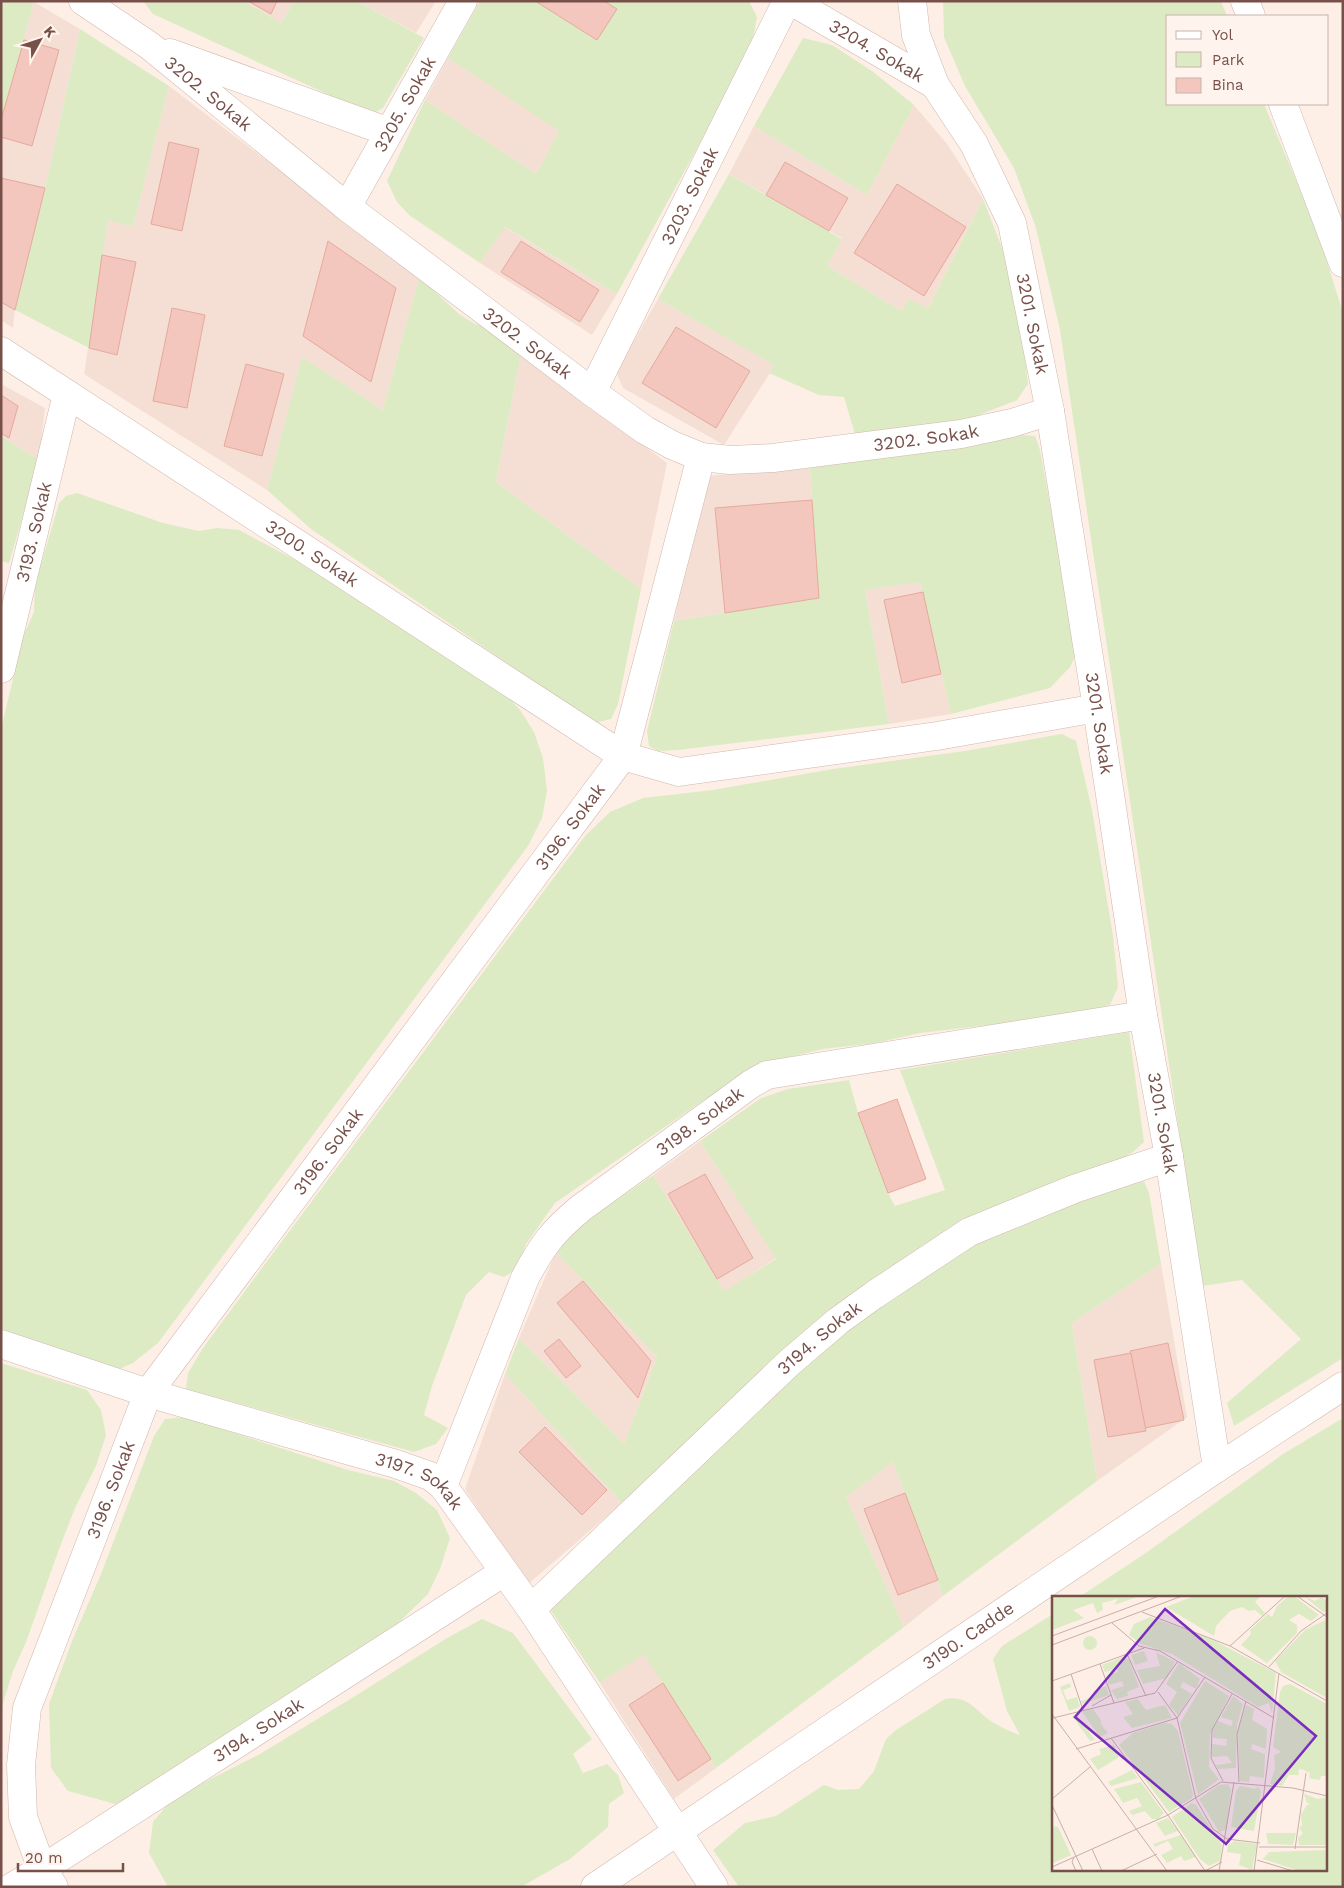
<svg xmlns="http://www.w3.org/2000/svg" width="1344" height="1888" viewBox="0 0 1344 1888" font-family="'Work Sans',sans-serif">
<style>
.residential{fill:#f5dfd4}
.green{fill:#dcebc4}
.building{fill:#f3c7bd;stroke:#e6a99d}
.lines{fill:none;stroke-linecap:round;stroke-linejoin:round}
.minor-casing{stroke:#d1b7ae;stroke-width:29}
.minor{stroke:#fff;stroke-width:28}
.labels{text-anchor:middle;stroke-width:4;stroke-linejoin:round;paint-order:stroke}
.street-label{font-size:18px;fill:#77504a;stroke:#fff4ed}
.inset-road{fill:none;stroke:#c7afa8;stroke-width:1}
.view{fill:#7b2cbf;fill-opacity:0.15;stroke:#7b2cbf;stroke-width:2.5}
.inset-edge{fill:none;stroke:#77504a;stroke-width:2.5}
</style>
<rect width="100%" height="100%" fill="#fdefe6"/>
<g class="residential">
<polygon points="244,1 294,1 281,23"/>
<polygon points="357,1 436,1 416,33"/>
<polygon points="34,2 80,29 45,188 15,310 13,328 1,320 1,120"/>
<polygon points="448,58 560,130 536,174 425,100"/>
<polygon points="169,86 419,277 383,410 302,358 267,490 84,374 108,219 133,227"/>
<polygon points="914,105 947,144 983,199 928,308 902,311 827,266 842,238 729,174 754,126 867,195"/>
<polygon points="504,227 617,294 592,335 480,263"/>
<polygon points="658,299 775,365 724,445 623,388 616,372"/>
<polygon points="521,354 667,463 641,589 496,482"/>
<polygon points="1,384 45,408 39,460 1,436"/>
<polygon points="810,468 819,598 674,621 706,476"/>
<polygon points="920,581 951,714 889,724 865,590"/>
<polygon points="700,1141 776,1258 724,1292 653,1175"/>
<polygon points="556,1252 657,1357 624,1444 519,1338"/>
<polygon points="1161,1264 1187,1417 1097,1481 1072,1323"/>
<polygon points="505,1374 622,1503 527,1585 465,1489"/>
<polygon points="893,1462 943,1596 904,1627 846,1497"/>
<polygon points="644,1653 716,1768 674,1799 600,1683"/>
</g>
<g class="green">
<polygon points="1,1 34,2 1,120"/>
<polygon points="143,1 244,1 281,23 294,1 357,1 424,38 383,108 374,113 340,100 153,14"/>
<polygon points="480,1 535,1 597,40 616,9 604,1 749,1 757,17 751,50 617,294 505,227 480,263 409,215 397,202 387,181 425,100 536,174 559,131 448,58"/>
<polygon points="943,1 1221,1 1227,16 1168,16 1168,104 1264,104 1318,233 1343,313 1343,1358 1234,1426 1227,1403 1301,1339 1242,1280 1202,1286 1060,330 1036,228 1014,168 965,86 944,37"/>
<polygon points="80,29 169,86 133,227 108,220 89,348 15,310 45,188"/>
<polygon points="803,38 832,45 872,71 914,105 867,195 754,126"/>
<polygon points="729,174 842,239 827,266 902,311 909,299 928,308 983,199 1008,263 1021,319 1028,384 1017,400 951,426 855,434 844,397 819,395 769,373 774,365 658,299"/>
<polygon points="419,277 459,314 475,324 488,327 521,354 496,482 641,589 618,704 611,719 595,723 311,529 267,490 302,357 383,410"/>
<polygon points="1022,435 1035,436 1040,450 1077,652 1070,667 1050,688 951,714 920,582 865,590 889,724 678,750 658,751 649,746 647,731 674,621 819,598 810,468"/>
<polygon points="1,436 39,460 9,563 1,561"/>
<polygon points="77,493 163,523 199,531 217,528 239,530 299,562 368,603 436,651 503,692 520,710 534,732 543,758 547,791 542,818 528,846 158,1343 133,1363 115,1371 1,1331 1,729 23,637 34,612 35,585 59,503 66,496"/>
<polygon points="1062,734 1076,741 1092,810 1113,936 1118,987 1110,1005 1056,1018 1005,1023 920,1033 875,1043 823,1049 768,1062 701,1102 555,1203 526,1244 517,1269 504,1277 489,1272 466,1295 432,1386 424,1415 448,1428 436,1444 414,1452 186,1389 188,1373 203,1348 253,1280 585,836 610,812 643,798 713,790 833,769 965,751"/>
<polygon points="1129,1032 1144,1142 1133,1152 1119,1161 977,1217 774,1364 622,1503 505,1374 519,1338 624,1444 657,1357 556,1252 567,1236 582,1224 653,1175 724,1291 776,1259 700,1141 761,1098 788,1089 849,1080 858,1113 888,1193 895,1206 945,1190 900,1070"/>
<polygon points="1144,1181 1149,1193 1161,1264 1072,1323 1097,1481 943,1596 893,1462 846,1497 904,1627 716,1768 644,1654 600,1683 547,1605 810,1357 901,1287 1002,1226"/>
<polygon points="1,1363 87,1390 101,1410 106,1435 96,1466 75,1508 59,1549 26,1642 13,1671 3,1703 1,1727"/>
<polygon points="185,1417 348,1470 394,1481 416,1493 437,1510 450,1538 440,1569 428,1594 390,1631 132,1800 115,1804 68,1791 51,1768 49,1704 72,1641 101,1574 154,1436 165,1419"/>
<path d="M1343 1418V1887H739L713 1850 745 1823 776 1816 824 1785 838 1790 859 1789 874 1771 886 1739 896 1730 945 1699C969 1694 977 1713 994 1723 1002 1728 1011 1732 1020 1735L1007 1711 993 1659 1002 1646 1053 1614V1869H1325V1597H1079L1143 1555 1283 1454Z"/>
<polygon points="482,1619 513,1633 592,1739 573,1754 583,1773 607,1764 618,1775 624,1793 609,1804 608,1827 570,1859 521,1887 168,1887 149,1853 153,1822 173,1798 260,1754 360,1693 447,1638"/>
</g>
<g class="building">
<polygon points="248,1 277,1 271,14"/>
<polygon points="535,1 604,1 617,9 597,40"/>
<polygon points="24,40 59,50 32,146 1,137 1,120"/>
<polygon points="169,142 199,149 182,231 151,224"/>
<polygon points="785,162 848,198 829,231 766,195"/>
<polygon points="1,178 45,188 15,310 1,302"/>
<polygon points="897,184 966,227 924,296 854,253"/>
<polygon points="328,241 396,288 371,382 303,336"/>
<polygon points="521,241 599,290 580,322 501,272"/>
<polygon points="102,255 136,262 117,355 89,348"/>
<polygon points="172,308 205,315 187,408 153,401"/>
<polygon points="676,327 750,371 716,428 642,383"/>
<polygon points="246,364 284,374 262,456 224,446"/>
<polygon points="1,395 18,406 9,438 1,433"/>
<polygon points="812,500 819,598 725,613 715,508"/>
<polygon points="923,592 941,674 902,683 884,600"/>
<polygon points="897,1099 926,1179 888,1193 858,1113"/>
<polygon points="705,1174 753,1258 717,1279 668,1194"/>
<polygon points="583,1281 651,1361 638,1398 557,1303"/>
<polygon points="559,1339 581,1366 566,1378 544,1351"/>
<polygon points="1168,1343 1184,1420 1145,1428 1130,1351"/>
<polygon points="1131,1353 1146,1431 1108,1437 1094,1360"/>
<polygon points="545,1427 607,1490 582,1515 519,1452"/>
<polygon points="905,1493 938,1580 898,1595 864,1509"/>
<polygon points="663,1683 711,1759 678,1781 629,1705"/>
</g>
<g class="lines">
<g class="minor-casing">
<g id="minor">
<path id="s1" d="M83 1 150 46 347 207 592 392 645 430 672 445 701 457 730 460 773 458 961 434 1012 423 1050 411"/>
<path id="s2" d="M791 1 935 85"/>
<path id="s3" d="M912 1 916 35 935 85 974 144 1012 223 1050 411 1097 708 1143 1015 1169 1157 1217 1468"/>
<polyline points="1245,1 1251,16"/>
<polyline points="170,53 389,132"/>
<polyline points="1283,104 1343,263"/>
<path id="s4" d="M347 207 463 1"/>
<path id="s5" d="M1 351 623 756 679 772 937 736 1097 708"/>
<path id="s6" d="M592 392 787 1"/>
<path id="s7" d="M1 669 67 394"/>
<path id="s8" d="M1 1344 148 1393 396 1464 430 1476 443 1486 531 1609 714 1887"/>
<path id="s9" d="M443 1486 525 1278C542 1246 552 1232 581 1208L751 1084 767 1075 1143 1015"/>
<path id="s10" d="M531 1609 790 1362 838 1321 874 1295 969 1232 1074 1189 1169 1157"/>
<path id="s11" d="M12 1887 42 1869 504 1572"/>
<path id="s12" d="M54 1887 42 1869 23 1817 21 1765 27 1708 148 1393 623 756 701 457"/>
<path id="s13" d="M595 1887 1217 1468 1343 1386"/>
</g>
</g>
<use href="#minor" class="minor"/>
</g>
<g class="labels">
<g class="street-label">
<text dy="6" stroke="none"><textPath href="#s2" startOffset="99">3204. Sokak</textPath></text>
<text dy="6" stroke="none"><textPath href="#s1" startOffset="156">3202. Sokak</textPath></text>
<text dy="6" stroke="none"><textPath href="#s4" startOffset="118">3205. Sokak</textPath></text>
<text dy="6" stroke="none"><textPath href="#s6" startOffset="219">3203. Sokak</textPath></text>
<text dy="6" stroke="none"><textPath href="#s3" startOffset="349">3201. Sokak</textPath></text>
<text dy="6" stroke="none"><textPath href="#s1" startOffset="561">3202. Sokak</textPath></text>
<text dy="6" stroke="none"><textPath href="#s1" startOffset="996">3202. Sokak</textPath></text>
<text dy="6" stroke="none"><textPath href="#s7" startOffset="141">3193. Sokak</textPath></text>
<text dy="6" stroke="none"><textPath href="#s5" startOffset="371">3200. Sokak</textPath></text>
<text dy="6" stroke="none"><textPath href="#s3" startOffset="754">3201. Sokak</textPath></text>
<text dy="6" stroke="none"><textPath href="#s12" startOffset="1230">3196. Sokak</textPath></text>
<text dy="6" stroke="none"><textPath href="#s9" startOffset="461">3198. Sokak</textPath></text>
<text dy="6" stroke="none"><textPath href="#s3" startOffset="1159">3201. Sokak</textPath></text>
<text dy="6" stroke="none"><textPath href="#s12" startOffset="825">3196. Sokak</textPath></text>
<text dy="6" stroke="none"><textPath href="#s10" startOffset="396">3194. Sokak</textPath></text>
<text dy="6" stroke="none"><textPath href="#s8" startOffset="442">3197. Sokak</textPath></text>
<text dy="6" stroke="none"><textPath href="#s12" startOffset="420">3196. Sokak</textPath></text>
<text dy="6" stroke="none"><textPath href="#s13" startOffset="450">3190. Cadde</textPath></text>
<text dy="6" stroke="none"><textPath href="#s11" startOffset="292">3194. Sokak</textPath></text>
</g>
</g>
<g transform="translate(1052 1596)">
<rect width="275" height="275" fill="#fdefe6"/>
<path d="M0 0H88L62 9 66 3 50 7 51 14 45 17 41 7 21 14 32 22 0 34ZM142 0H209L203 6 213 17 210 20 203 14 197 15 190 11 178 15 164 30 162 40 114 11ZM236 0H242L267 19 259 25 247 18 237 24 245 29V37L215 67 189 49 199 38 198 34 216 18 220 21 225 10ZM252 0 263 5 270 1 275 5V15L271 16ZM98 21 159 43 224 77 220 118 217 107 206 111 120 58 89 48 77 39 82 28ZM273 24 275 27V102L229 76 223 65 253 34ZM31 47a7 7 0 1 1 14 0a7 7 0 1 1-14 0ZM92 55 96 65 83 69 79 59ZM104 56 123 66 115 82 91 88 85 74 108 70ZM71 61 77 64 87 91 75 96 76 100 65 103 59 94 72 90 70 85 57 89 54 80 66 76 65 73 53 76 50 69ZM127 67 148 83 144 93 131 86 128 91 140 98 126 119 117 109 125 96 114 88ZM153 85 177 100 158 139 157 171 167 183 146 199 128 127ZM18 87 19 91 11 94 15 104 25 101 28 111 17 115 8 91ZM238 88 275 108V180H269L268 184 260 183 257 182 258 177 249 173 246 174 247 179H237L230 190 218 188 223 172 222 159 229 156 221 151 228 96 231 90ZM54 90 57 99 30 108 29 105 43 100 41 95ZM181 100 191 108 185 129 184 172 166 173 164 169 180 167 175 160 160 161V148L174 150 175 143 161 142V134L166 125 179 130 181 125 169 121ZM86 103 94 114 113 109 120 122 80 132 71 121 81 118 73 106ZM194 109 202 113 200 124 215 133 214 153 200 148 199 153 213 158 212 182 198 180 197 186 188 185 186 135ZM41 113 50 126 48 127 56 137 48 141 30 116ZM25 118 27 122 43 144 38 145 20 120ZM112 127 120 128 126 135 141 198 140 202 117 216 67 149 81 137ZM62 149 67 161 46 174 38 163 49 158 47 153ZM80 174 86 182 59 190 56 186ZM89 186 112 217 106 223H100L93 215 80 219 77 215 90 210 85 202 71 207 62 193ZM176 188 179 194 175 233 167 236 147 203 167 189ZM188 190 203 193 206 191 209 195 202 235 179 231 184 195ZM252 198 266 203 275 201V249H247L246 242 251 237 247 232 250 229 249 218 255 209 259 208 255 207ZM140 207 144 209 170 249 168 265 157 270 148 263 120 221ZM116 222 126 235 113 240 104 227ZM0 230 6 231 19 259 1 267ZM214 237H244L241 249 216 248ZM129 239 144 261 132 265 129 260 115 267 109 259 121 253 116 245 103 251 101 248ZM183 245 205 248 200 274 187 269 189 258 175 256 176 249ZM275 254V275H248L211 263 217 256Z" fill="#dcebc4"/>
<path class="inset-road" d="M245 0 275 21M90 16 178 50 275 105M60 27 87 50 108 55 222 122M0 40 107 0M0 49 130 0M178 50 233 0M75 58 94 100M48 68 62 107M217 71 249 35 275 17M19 78 31 114M0 85 92 52M106 96 125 122 144 203 161 233 175 243 208 247M40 110 59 99M0 118 115 275M1 122 103 97 126 65M59 142 118 222 153 275M24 153 125 122 153 81M171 185 159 162 160 134 180 98M187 186 185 138 194 105M0 203 38 171M0 209 31 275M207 251H275M40 253 50 275M243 253 254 177M22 261 20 266 24 275M205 264 241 275M0 271 116 219 169 186 241 192 275 200M69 275 105 258M153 275 170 266M167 275 182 186M202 275 227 77"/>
<path class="view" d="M113 13 264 140 174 248 23 121Z"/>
<rect width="275" height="275" class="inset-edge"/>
</g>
<rect width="1344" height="1888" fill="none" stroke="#77504a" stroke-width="5"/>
<rect x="1166" y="15" width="162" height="90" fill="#fff4ed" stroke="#c9b2ac"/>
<rect x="1176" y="31" width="25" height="8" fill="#ffffff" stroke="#c9b2ac"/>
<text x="1212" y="40" font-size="15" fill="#77504a">Yol</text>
<rect x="1176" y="52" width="25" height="15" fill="#dcebc4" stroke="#c9b2ac"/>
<text x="1212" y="65" font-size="15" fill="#77504a">Park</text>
<rect x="1176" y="78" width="25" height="15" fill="#f3c7bd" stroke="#c9b2ac"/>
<text x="1212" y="90" font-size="15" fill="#77504a">Bina</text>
<g transform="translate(40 40) rotate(50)" stroke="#fff4ed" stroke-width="4" paint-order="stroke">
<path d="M0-4L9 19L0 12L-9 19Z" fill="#77504a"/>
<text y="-8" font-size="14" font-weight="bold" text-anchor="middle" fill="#77504a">K</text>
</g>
<path d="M18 1863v8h105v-8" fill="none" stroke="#77504a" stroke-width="2.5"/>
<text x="25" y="1863" font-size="15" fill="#77504a" stroke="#fff4ed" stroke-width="4" paint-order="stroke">20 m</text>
</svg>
